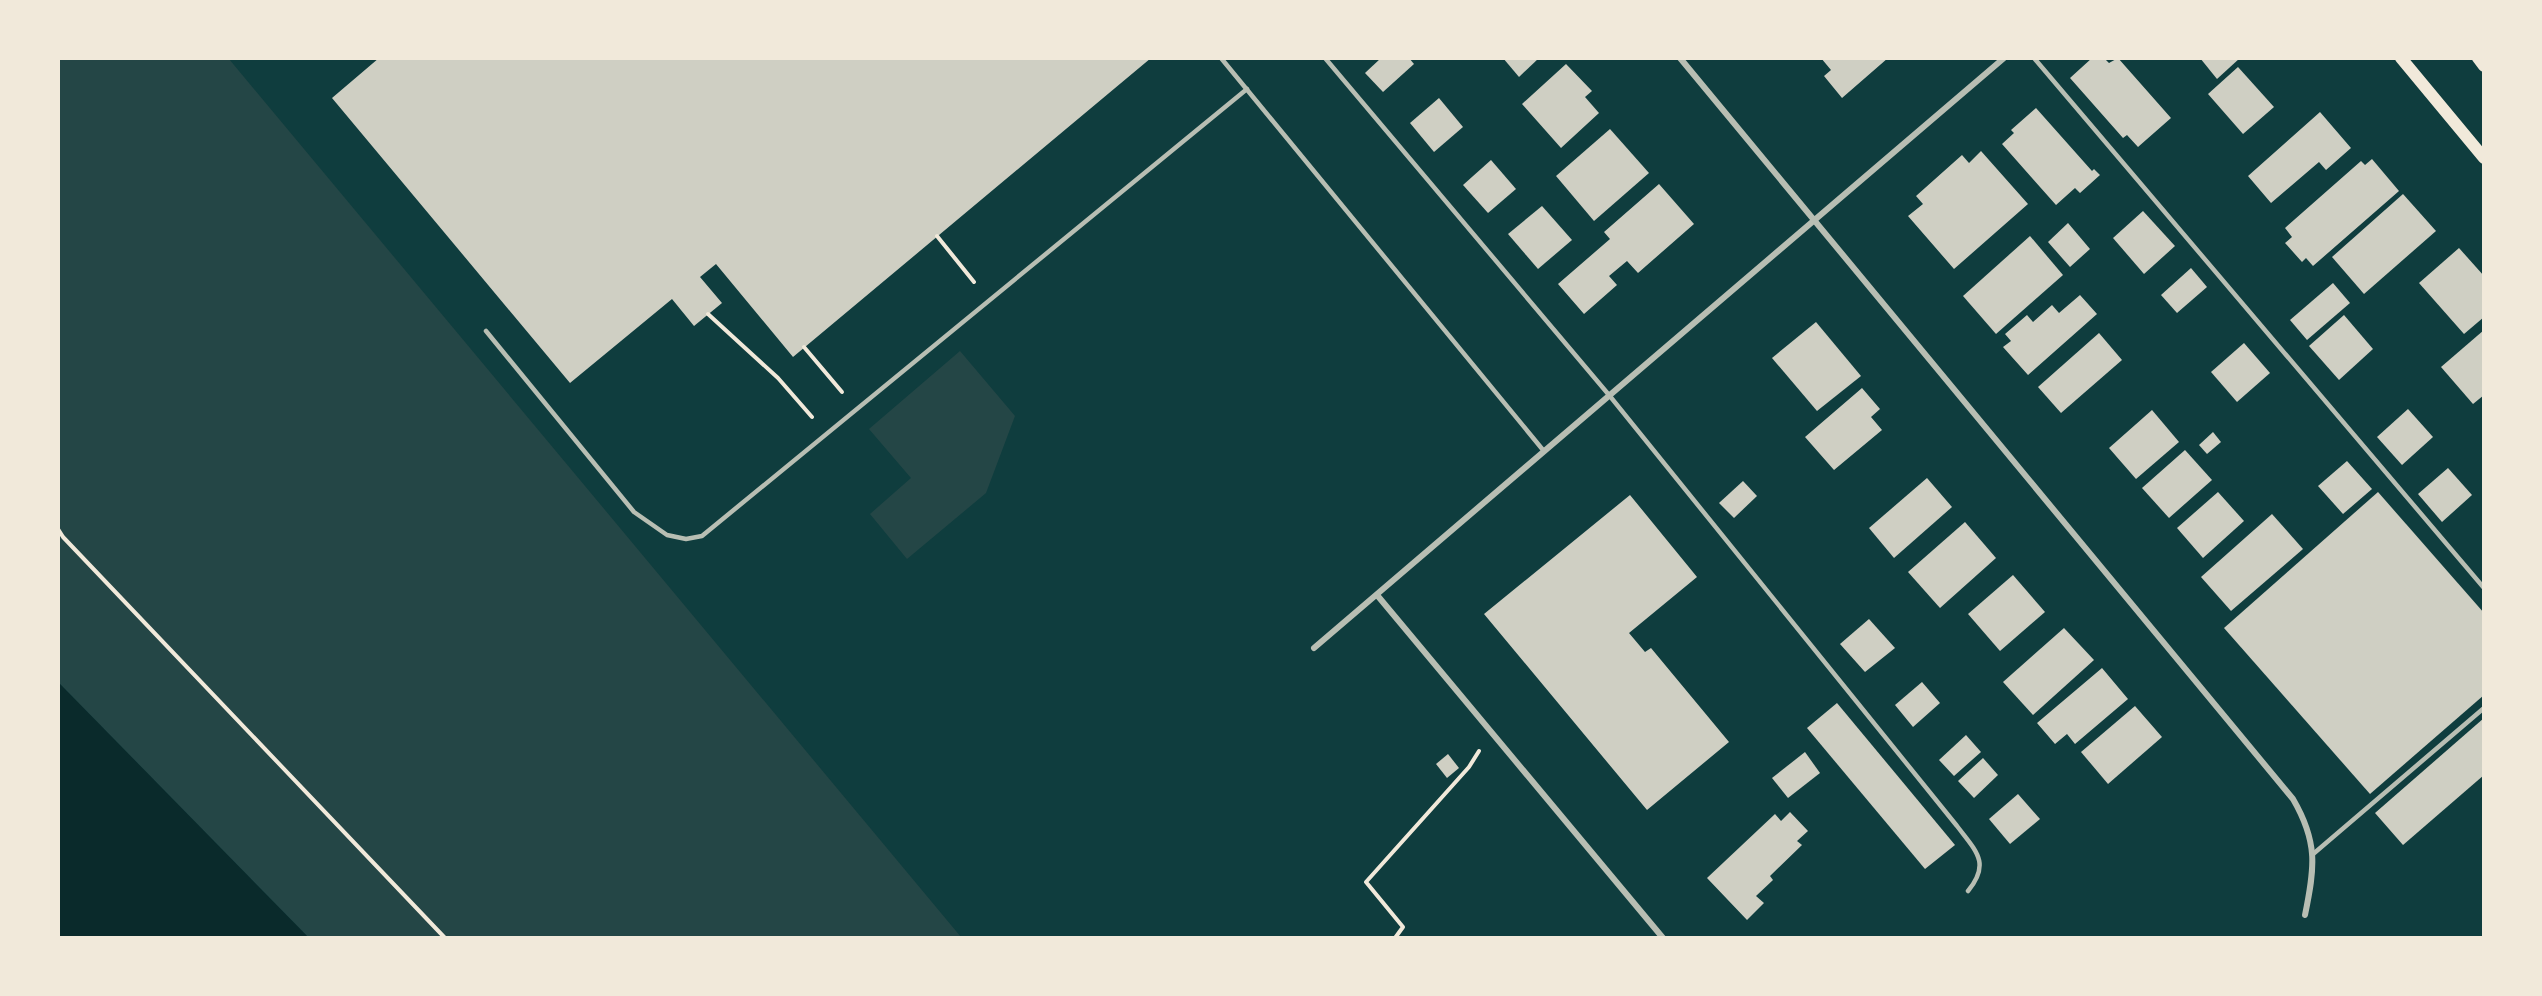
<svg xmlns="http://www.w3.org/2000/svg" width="2542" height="996" viewBox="0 0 2542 996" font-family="Georgia,serif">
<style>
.green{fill:#244646}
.water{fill:#0a2a2b}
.building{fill:#cfcfc3}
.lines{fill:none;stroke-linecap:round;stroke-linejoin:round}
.path{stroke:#f1e9da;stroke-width:4}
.service{stroke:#b8beb3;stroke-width:4.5}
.minor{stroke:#b8beb3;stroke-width:6}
.secondary{stroke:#f1e9da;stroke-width:12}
</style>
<rect width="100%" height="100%" fill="#0f3d3e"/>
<g class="green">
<polygon points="58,59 229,59 961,937 308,937 59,683"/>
<polygon points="960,351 1015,416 986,493 907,559 870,514 911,478 869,429"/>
</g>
<polygon class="water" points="59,683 308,937 59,937"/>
<g class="building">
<polygon points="379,58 1151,58 793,357 716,264 700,277 722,303 694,326 672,299 570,383 332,98"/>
<polygon points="1381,58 1409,58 1414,64 1383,92 1365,73"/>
<polygon points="1503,58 1539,58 1519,77"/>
<polygon points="1821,58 1888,58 1842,98 1824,76 1831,70"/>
<polygon points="2092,58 2104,58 2109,63 2118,58 2171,118 2138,147 2127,135 2123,138 2070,78"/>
<polygon points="2200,58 2240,58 2217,79"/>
<polygon points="1566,64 1592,91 1585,97 1599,113 1561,148 1522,104"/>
<polygon points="2238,67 2274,107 2243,134 2208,94"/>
<polygon points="1439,98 1463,127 1434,152 1410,123"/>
<polygon points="2036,108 2092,171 2094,169 2100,175 2080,193 2075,188 2056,205 2002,144 2014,133 2011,130"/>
<polygon points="2320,112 2351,148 2326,170 2319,162 2271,203 2248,176"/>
<polygon points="1610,129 1649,173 1594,221 1556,176"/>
<polygon points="1981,151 2028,204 1954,269 1908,216 1923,204 1916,196 1962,155 1969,163"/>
<polygon points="2372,159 2399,191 2313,266 2306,258 2302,262 2285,243 2292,237 2285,228 2361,161 2365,165"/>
<polygon points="1491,160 1516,189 1488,213 1463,185"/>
<polygon points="1659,184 1694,224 1638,273 1627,261 1609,276 1617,285 1584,314 1558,284 1610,239 1604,232"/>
<polygon points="2403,194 2436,231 2364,294 2332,257"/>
<polygon points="1542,206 1572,240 1538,269 1508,234"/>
<polygon points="2143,211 2175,246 2144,274 2113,238"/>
<polygon points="2068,223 2090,249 2070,267 2048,242"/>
<polygon points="2030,236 2063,275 1996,334 1963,296"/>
<polygon points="2459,248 2484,276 2484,317 2464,334 2419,283"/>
<polygon points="2191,268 2207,287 2177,313 2161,295"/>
<polygon points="2333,283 2350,303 2307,340 2290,320"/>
<polygon points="2080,295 2097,314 2028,375 2003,347 2011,341 2005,334 2027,315 2033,322 2052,305 2059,313"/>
<polygon points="2344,315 2373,349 2339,380 2309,346"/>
<polygon points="1816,322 1861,376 1817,411 1772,358"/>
<polygon points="2484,330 2484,395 2473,404 2441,367"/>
<polygon points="2099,333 2122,360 2061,413 2038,387"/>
<polygon points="2244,343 2270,373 2237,402 2211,372"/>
<polygon points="1862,388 1880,409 1871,417 1882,430 1834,470 1805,437"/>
<polygon points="2408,409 2433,437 2402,465 2377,437"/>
<polygon points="2152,410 2179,442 2136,479 2109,448"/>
<polygon points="2213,432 2221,442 2207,454 2199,445"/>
<polygon points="2185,450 2212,480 2169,518 2142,488"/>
<polygon points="2347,461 2372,489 2343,514 2318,486"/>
<polygon points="2448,468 2472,495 2442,522 2418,494"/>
<polygon points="1927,478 1952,507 1894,558 1869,528"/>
<polygon points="1743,481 1757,496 1734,518 1719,503"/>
<polygon points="2218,492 2244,521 2203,558 2177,528"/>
<polygon points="2378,492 2484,613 2484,695 2370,794 2224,628"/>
<polygon points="1630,495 1697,577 1629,633 1645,652 1651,648 1729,742 1647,810 1484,614"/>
<polygon points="2272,514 2303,549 2231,611 2201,577"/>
<polygon points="1965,522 1996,558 1940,608 1908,572"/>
<polygon points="2013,575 2045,612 2000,651 1968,614"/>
<polygon points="1869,619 1895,648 1865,672 1840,644"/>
<polygon points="2064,628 2094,660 2033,715 2003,682"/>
<polygon points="2102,668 2128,699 2075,744 2067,734 2055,744 2037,723"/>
<polygon points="1922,682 1940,703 1913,727 1895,705"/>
<polygon points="1837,703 1955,845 1925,869 1807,728"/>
<polygon points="2135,706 2162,737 2108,784 2081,752"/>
<polygon points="2484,718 2484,775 2403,845 2375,813"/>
<polygon points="1966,735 1981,752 1954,776 1939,760"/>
<polygon points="1805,752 1820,773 1788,798 1772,778"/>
<polygon points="1448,754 1459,768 1447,778 1436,764"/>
<polygon points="1983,758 1998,775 1974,798 1958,781"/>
<polygon points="2018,794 2040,819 2010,844 1989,819"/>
<polygon points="1790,812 1808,831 1797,841 1802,845 1770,876 1773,880 1756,896 1764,903 1747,920 1707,878 1775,814 1781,821"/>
</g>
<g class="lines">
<g class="path">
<polyline points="937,236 974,282"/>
<polyline points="708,314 778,378 812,417"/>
<polyline points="804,347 842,392"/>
<polyline points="58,529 63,537 445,938"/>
<polyline points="1395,938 1403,927 1366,882 1469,767 1479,751"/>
</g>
<g class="service">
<polyline points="1221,58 1543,450"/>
<path d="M1325 58 1609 395 1957 826C1976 851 1991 863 1968 891"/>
<polyline points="2034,58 2484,588"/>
<polyline points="486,331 634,512 667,535 686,539 702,536 1247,89"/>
<polyline points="2312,855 2484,708"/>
</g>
<g class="minor">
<path d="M1680 58 2293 799C2318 842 2315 867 2305 915"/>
<polyline points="1377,595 1663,938"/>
<polyline points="1314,648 2004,58"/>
</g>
<g class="secondary">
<polyline points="2401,58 2484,158"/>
<polyline points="2478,58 2484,66"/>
</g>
</g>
<rect width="2542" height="996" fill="none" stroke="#f1e9da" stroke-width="120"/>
</svg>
